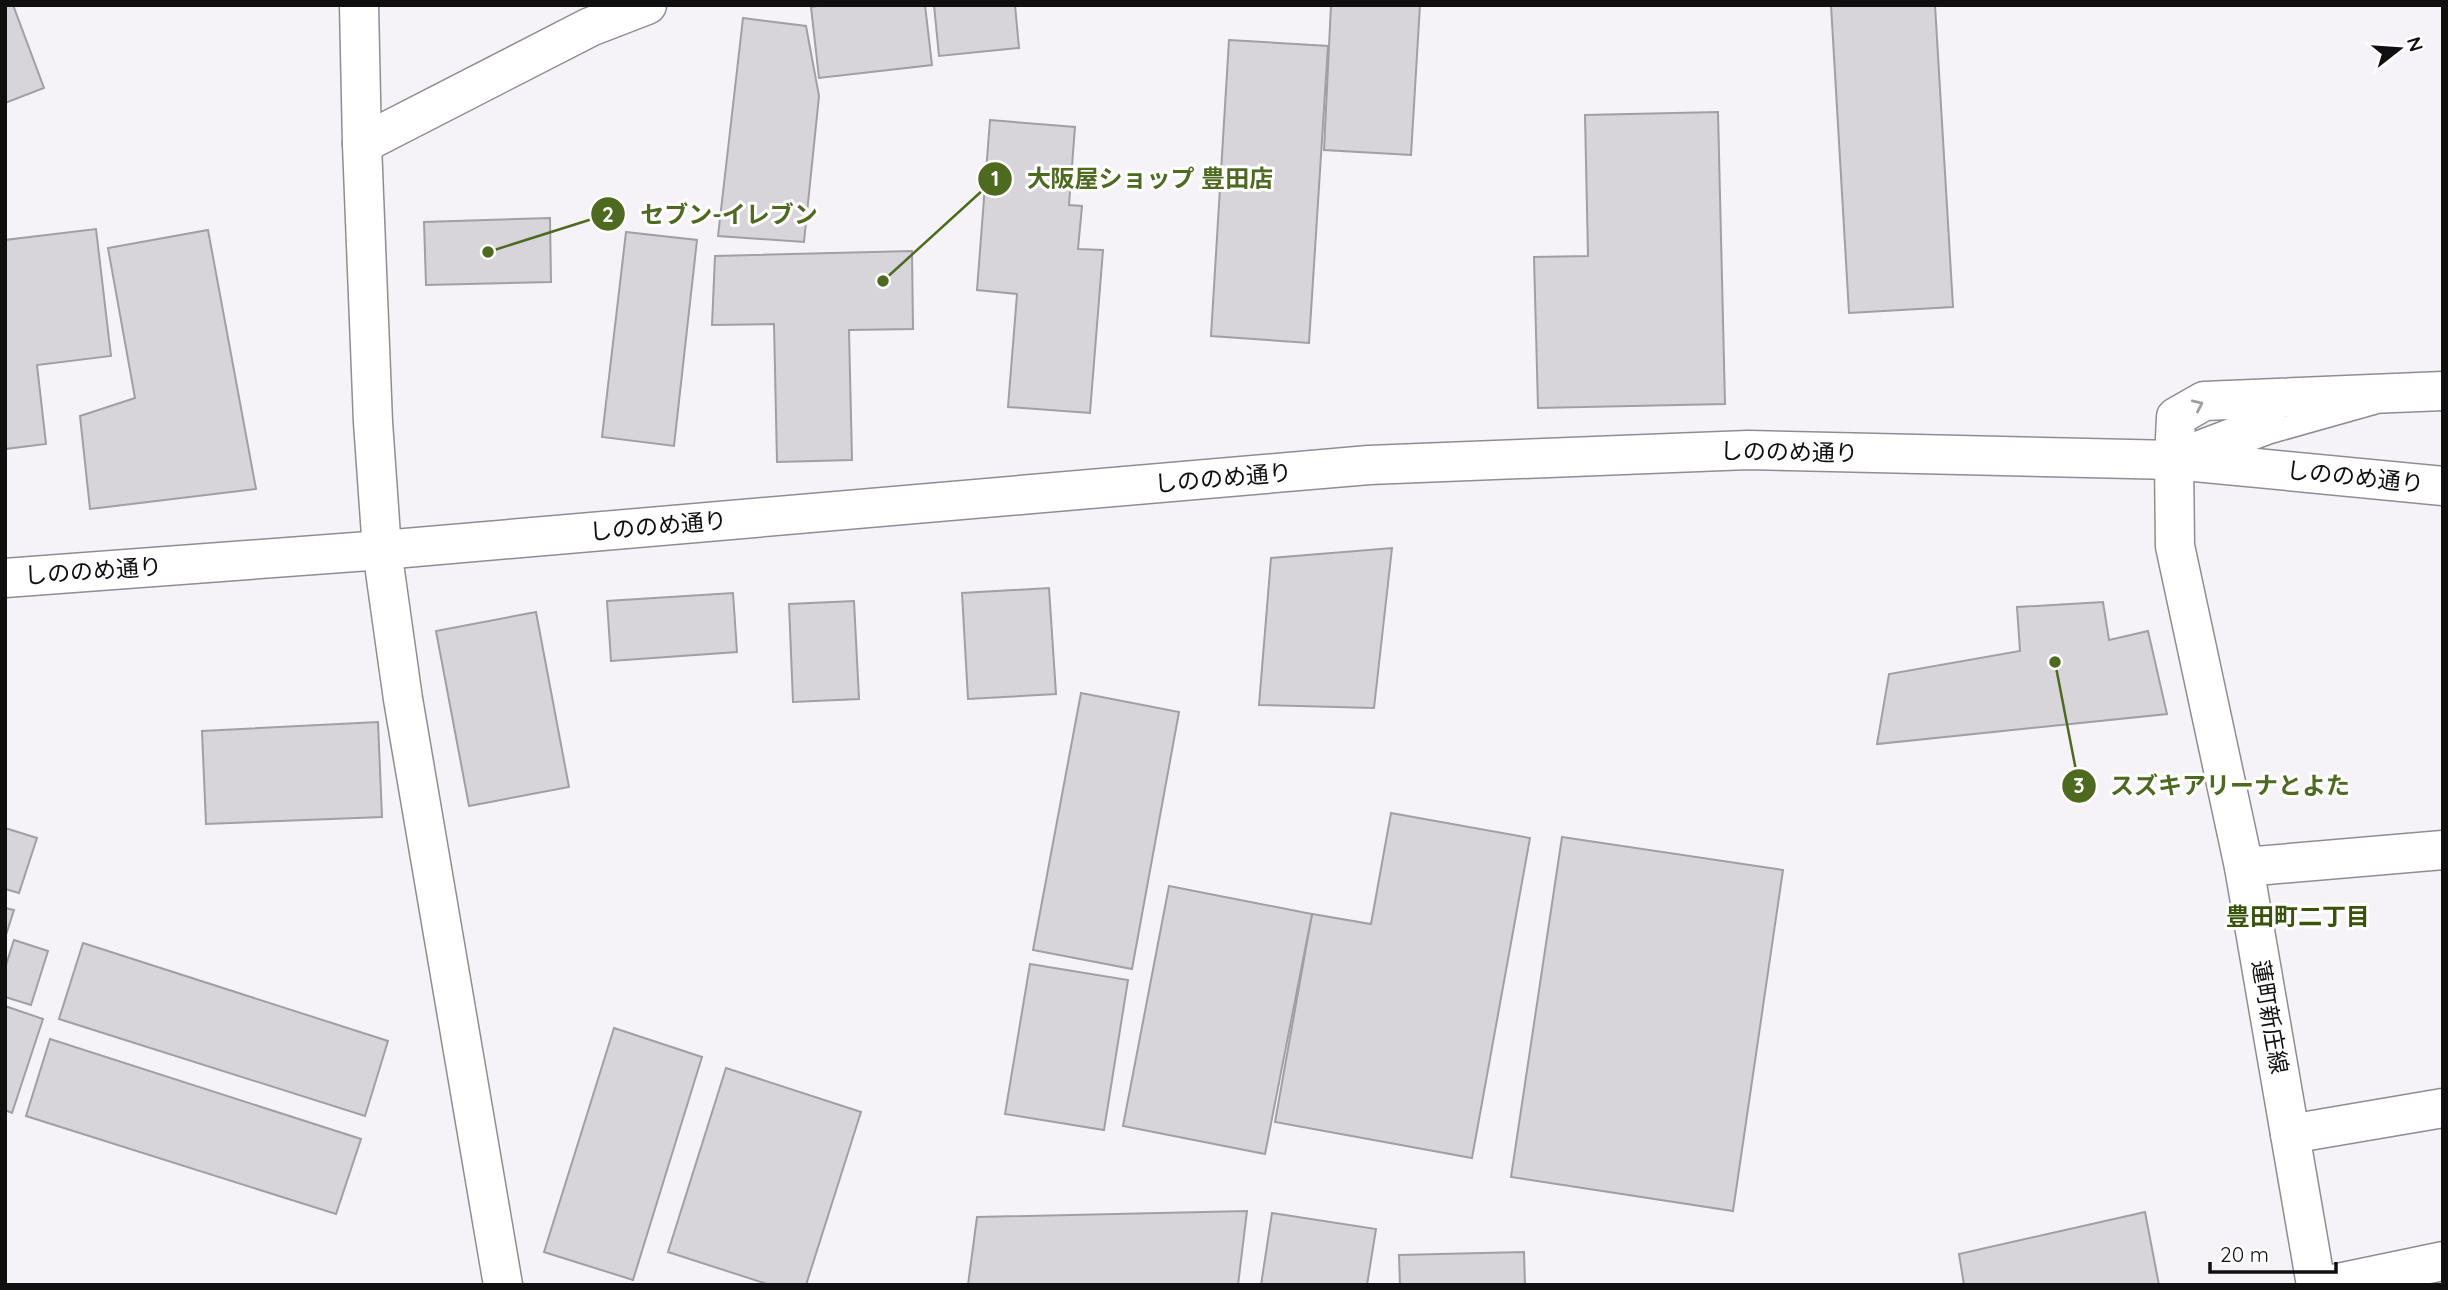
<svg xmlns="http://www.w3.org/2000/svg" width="2448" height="1290" viewBox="0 0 2448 1290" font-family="Quicksand,'Noto Sans JP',sans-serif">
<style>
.building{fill:#d7d5d9;stroke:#a09fa2;stroke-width:2}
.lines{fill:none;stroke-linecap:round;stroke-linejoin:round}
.minor-casing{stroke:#8f8d91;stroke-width:41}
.major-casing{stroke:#8f8d91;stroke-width:41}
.minor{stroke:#fff;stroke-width:38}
.major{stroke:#fff;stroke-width:38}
.oneway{stroke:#9f9f9f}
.labels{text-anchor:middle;stroke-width:6;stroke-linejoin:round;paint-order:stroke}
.street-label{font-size:23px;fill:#0f0f10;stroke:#fff}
.neighbourhood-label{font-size:24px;font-weight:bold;fill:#38530a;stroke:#fff}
.leader{fill:none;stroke:#4d6a1f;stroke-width:2.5}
.callout-dot{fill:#4d6a1f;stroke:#fff;stroke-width:2.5}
.mark-label{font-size:21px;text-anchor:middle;font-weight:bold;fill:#fff}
.callout-label{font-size:24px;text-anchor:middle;font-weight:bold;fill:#4d6a1f;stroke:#fff;stroke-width:6;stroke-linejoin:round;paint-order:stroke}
</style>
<rect width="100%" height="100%" fill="#f5f3f7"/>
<g class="building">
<polygon points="5,5 13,5 44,88 5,103"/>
<polygon points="823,5 925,5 932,65 819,78 811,7"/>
<polygon points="934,5 1015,5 1019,48 939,56"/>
<polygon points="1331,5 1420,5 1411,155 1324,150"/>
<polygon points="1831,5 1935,5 1953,307 1849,313"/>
<polygon points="743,18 806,26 819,96 804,242 718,236"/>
<polygon points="1229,40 1328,46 1309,343 1211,336"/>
<polygon points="1718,112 1725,404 1538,408 1534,257 1588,256 1585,115"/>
<polygon points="990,120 1075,127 1069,205 1082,206 1078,249 1103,250 1090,413 1008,407 1017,294 977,290"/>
<polygon points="550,218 551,282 426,285 424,222"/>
<polygon points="96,229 111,356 37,365 46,444 5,449 5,240"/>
<polygon points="208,230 256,489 90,509 80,416 135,398 108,248"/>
<polygon points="626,232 697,240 674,446 602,437"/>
<polygon points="912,251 913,329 849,330 852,460 777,462 774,324 712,325 715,256"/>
<polygon points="1392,548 1374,708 1259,705 1271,558"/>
<polygon points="1049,588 1056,694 968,699 962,593"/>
<polygon points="733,593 737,652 611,661 607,601"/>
<polygon points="854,601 859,699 793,702 789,604"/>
<polygon points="2103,602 2109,640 2148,631 2167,714 1877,744 1889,674 2020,651 2017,607"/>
<polygon points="536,612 569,787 469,806 436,631"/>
<polygon points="1081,693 1179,712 1132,969 1033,950"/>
<polygon points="378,722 382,817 206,824 202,731"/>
<polygon points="1391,813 1530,838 1472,1158 1275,1122 1312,914 1371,924"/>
<polygon points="5,828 37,838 19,893 5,889"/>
<polygon points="1562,837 1783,870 1733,1211 1511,1177"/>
<polygon points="1169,886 1312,914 1265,1154 1123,1126"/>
<polygon points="5,908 14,910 5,938"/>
<polygon points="14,940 48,951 31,1005 5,997 5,968"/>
<polygon points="83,943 388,1041 365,1116 59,1019"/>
<polygon points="1030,964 1128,980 1104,1130 1005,1114"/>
<polygon points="5,1006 43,1019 12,1113 5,1110"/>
<polygon points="614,1028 702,1057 633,1280 544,1252"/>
<polygon points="50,1039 361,1139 336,1214 26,1116"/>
<polygon points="726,1068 861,1112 806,1285 770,1285 668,1252"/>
<polygon points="1247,1211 1238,1285 968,1285 977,1217"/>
<polygon points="2145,1212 2159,1285 1964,1285 1959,1254"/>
<polygon points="1272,1213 1376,1229 1367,1285 1261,1285"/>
<polygon points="1524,1252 1525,1285 1400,1285 1399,1255"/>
</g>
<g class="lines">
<g class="minor-casing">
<g id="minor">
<polyline points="359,5 362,144 373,422 382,550 403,699 503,1285"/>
<polyline points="362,144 590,27 647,5"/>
<polyline points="2376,394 2266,425 2174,460 2176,417 2204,401 2443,391"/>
<polyline points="2244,867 2443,850"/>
<polyline points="2290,1134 2443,1108"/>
<polyline points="2328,1285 2443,1261"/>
</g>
</g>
<g class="major-casing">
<g id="major">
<polyline points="2174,460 2175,546 2244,867 2316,1285"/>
<polyline points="5,578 382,550 1369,465 1748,450 2174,460 2443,486"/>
</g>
</g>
<use href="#minor" class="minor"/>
<use href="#major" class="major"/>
</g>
<defs><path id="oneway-chevron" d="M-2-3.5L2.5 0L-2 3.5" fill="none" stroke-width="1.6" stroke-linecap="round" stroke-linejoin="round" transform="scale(1.75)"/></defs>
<use class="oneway" href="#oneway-chevron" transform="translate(2198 405) rotate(-25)"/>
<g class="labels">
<g class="street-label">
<text transform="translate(1789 452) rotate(1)" y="8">しののめ通り</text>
<text transform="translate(2355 477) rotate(6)" y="8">しののめ通り</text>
<text transform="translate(1223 478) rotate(-5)" y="8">しののめ通り</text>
<text transform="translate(658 526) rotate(-5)" y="8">しののめ通り</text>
<text transform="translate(93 571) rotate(-4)" y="8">しののめ通り</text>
<text transform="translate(2270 1017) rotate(80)" y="8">蓮町新庄線</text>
</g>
<g class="neighbourhood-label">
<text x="2298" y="925">豊田町二丁目</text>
</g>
</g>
<path class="leader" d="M883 281L995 179M488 252L608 214M2055 662L2079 786"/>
<g class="callout-dot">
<circle cx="883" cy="281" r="7"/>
<circle cx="488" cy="252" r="7"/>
<circle cx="2055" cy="662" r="7"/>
<circle cx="995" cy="179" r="18"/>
<circle cx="608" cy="214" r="18"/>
<circle cx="2079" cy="786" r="18"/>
</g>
<g class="mark-label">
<text x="995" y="186">1</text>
<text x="608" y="222">2</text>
<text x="2079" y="793">3</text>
</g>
<g class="callout-label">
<text x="1150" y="187">大阪屋ショップ 豊田店</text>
<text x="729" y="223">セブン-イレブン</text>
<text x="2230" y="794">スズキアリーナとよた</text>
</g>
<rect width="2448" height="1290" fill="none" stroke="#0f0f10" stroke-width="14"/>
<g transform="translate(2399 49) rotate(73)" stroke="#ffffff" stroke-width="5" paint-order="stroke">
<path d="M0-5L12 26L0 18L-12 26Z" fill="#0f0f10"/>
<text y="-10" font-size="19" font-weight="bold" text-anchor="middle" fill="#0f0f10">N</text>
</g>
<path d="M2210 1262v10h126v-10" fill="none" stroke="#0f0f10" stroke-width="3.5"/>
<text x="2220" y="1262" font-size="21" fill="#0f0f10" stroke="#ffffff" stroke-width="5" paint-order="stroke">20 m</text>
</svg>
